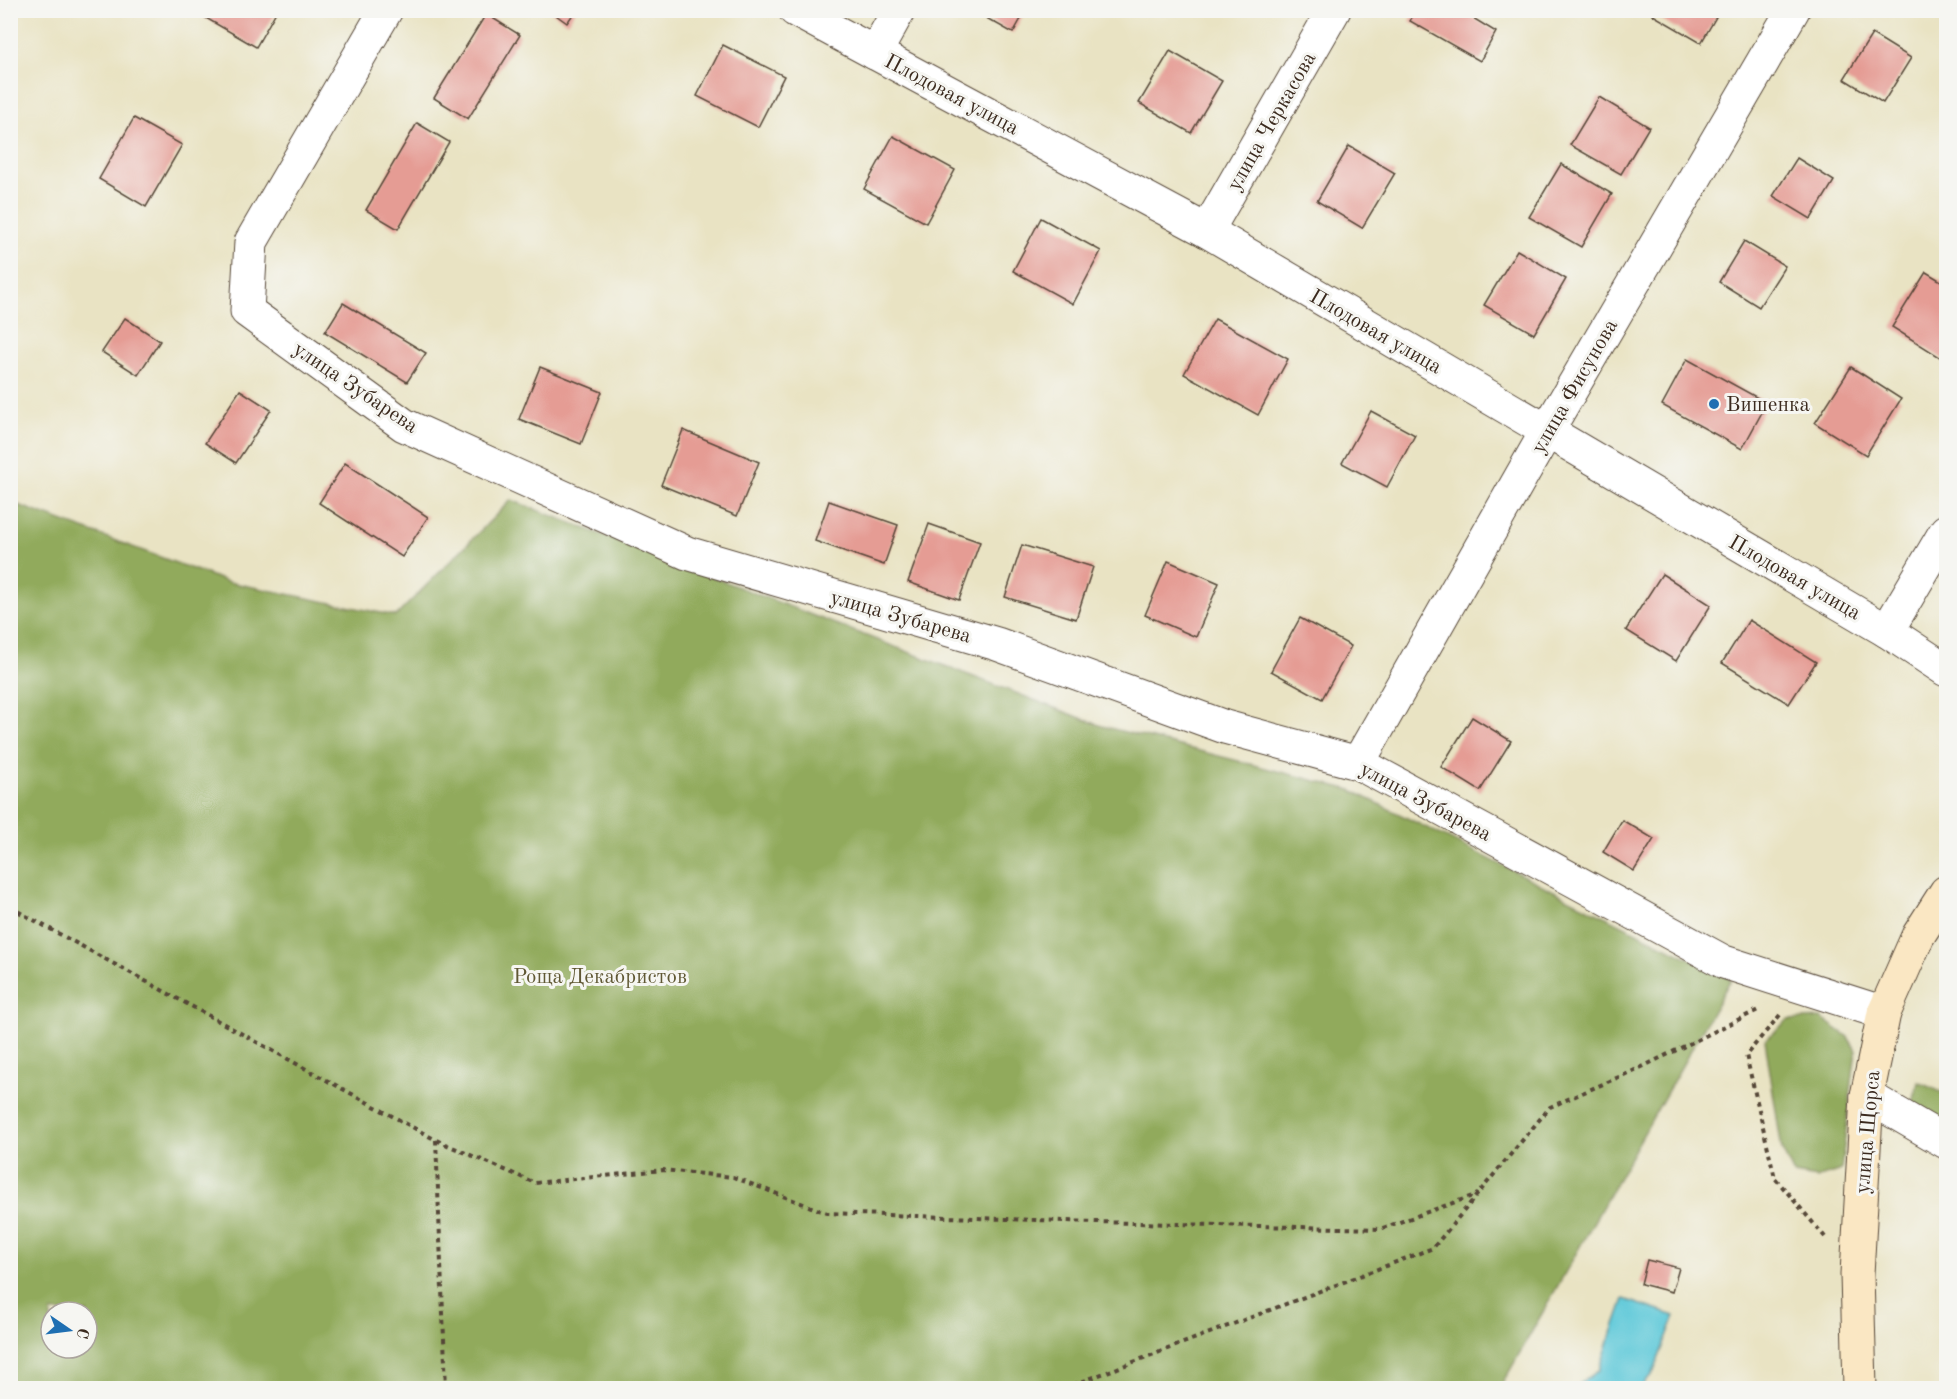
<svg xmlns="http://www.w3.org/2000/svg" width="1957" height="1399" viewBox="0 0 1957 1399" font-family="'Old Standard TT',serif">
<style>
.forest{fill:#91aa5b;stroke:#666a3c;stroke-width:1.5;fill-rule:evenodd}
.water{fill:#5ec9d9;stroke:#4c7a7c;stroke-width:1.5}
.building{fill:#e59c94}
.lines{fill:none;stroke-linecap:round;stroke-linejoin:round}
.street-casing{stroke:#554637;stroke-width:35}
.secondary-casing{stroke:#554637;stroke-width:35}
.path{stroke:#554637;stroke-width:4;stroke-dasharray:4.5 4.5;stroke-linecap:butt}
.street{stroke:#fff;stroke-width:33}
.secondary{stroke:#fae7c3;stroke-width:33}
.poi-dot{fill:#1f6fb2;stroke:#f6f6f2;stroke-width:2}
.labels{text-anchor:middle;stroke-width:6;stroke-linejoin:round;paint-order:stroke}
.street-label{font-size:21px;fill:#3b2a1e;stroke:#f6f6f2}
.poi-label{font-size:21px;fill:#3b2a1e;stroke:#f6f6f2;text-anchor:start}
.park-label{font-size:21px;fill:#605834;stroke:#f6f6f2}
</style>
<rect width="100%" height="100%" fill="#f6f6f2"/>
<filter id="ink" filterUnits="userSpaceOnUse"><feTurbulence type="fractalNoise" baseFrequency=".0167" numOctaves="2"/><feDisplacementMap in="SourceGraphic" scale="12" xChannelSelector="R" yChannelSelector="G"/><feConvolveMatrix kernelMatrix="1 2 1 2 8 2 1 2 1" color-interpolation-filters="sRGB"/></filter>
<filter id="wash" filterUnits="userSpaceOnUse"><feTurbulence type="fractalNoise" baseFrequency=".008" numOctaves="4" result="noise"/><feDisplacementMap in="SourceGraphic" scale="24" xChannelSelector="R" yChannelSelector="G"/><feGaussianBlur stdDeviation="1.35" result="paint"/><feColorMatrix in="noise" values="0 0 0 0 0 0 0 0 0 0 0 0 0 0 0 0 0 1.4 0 .05"/><feComposite in="paint" operator="in"/></filter>
<g filter="url(#wash)">
<rect width="100%" height="100%" fill="#e9e3c3"/>
<g class="forest">
<path d="M511 500 1102 726 1351 790 1731 979 1500 1388H11L10 502 228 582 396 616ZM51 1312H87V1348H51Z"/>
<polygon points="1821,1018 1848,1037 1856,1050 1841,1170 1817,1178 1794,1174 1782,1150 1765,1040 1788,1020"/>
<polygon points="1918,1082 1946,1094 1946,1130 1911,1110"/>
</g>
<polygon class="water" points="1624,1299 1675,1316 1652,1375 1641,1388 1574,1388 1599,1370"/>
<g id="blocks">
<g class="building">
<polygon points="192,10 277,10 256,47"/>
<polygon points="549,10 576,10 567,23"/>
<polygon points="972,10 1026,10 1013,33"/>
<polygon points="1416,10 1460,10 1496,32 1480,61 1410,21"/>
<polygon points="1656,10 1720,10 1701,43 1653,15"/>
<polygon points="486,14 520,35 468,119 434,98"/>
<polygon points="1872,34 1911,58 1883,103 1844,79"/>
<polygon points="723,45 784,76 758,127 697,96"/>
<polygon points="1170,51 1222,81 1191,133 1139,103"/>
<polygon points="1599,97 1649,127 1621,174 1570,145"/>
<polygon points="134,118 182,145 146,207 99,179"/>
<polygon points="417,123 449,142 398,229 366,210"/>
<polygon points="893,136 955,170 926,223 864,189"/>
<polygon points="1349,146 1395,173 1362,228 1317,201"/>
<polygon points="1797,158 1834,181 1811,219 1773,196"/>
<polygon points="1561,164 1612,194 1581,247 1529,217"/>
<polygon points="1041,218 1101,251 1073,304 1013,271"/>
<polygon points="1744,241 1785,266 1759,307 1719,282"/>
<polygon points="1517,250 1566,279 1534,334 1484,305"/>
<polygon points="1926,272 1946,284 1946,361 1892,327"/>
<polygon points="343,303 426,353 407,382 325,332"/>
<polygon points="125,318 160,341 138,375 102,352"/>
<polygon points="1215,319 1288,359 1258,415 1184,374"/>
<polygon points="1687,359 1767,403 1742,449 1662,405"/>
<polygon points="540,367 602,392 581,444 519,419"/>
<polygon points="1851,367 1901,399 1866,455 1815,423"/>
<polygon points="240,390 271,410 236,463 205,443"/>
<polygon points="1371,411 1415,435 1387,487 1342,463"/>
<polygon points="683,430 759,462 737,516 661,485"/>
<polygon points="345,463 428,517 402,557 319,503"/>
<polygon points="829,501 898,525 884,565 815,541"/>
<polygon points="929,524 980,542 959,600 908,582"/>
<polygon points="1022,545 1093,567 1076,619 1005,597"/>
<polygon points="1168,561 1219,583 1196,637 1145,615"/>
<polygon points="1662,574 1711,605 1676,661 1626,630"/>
<polygon points="1300,618 1351,646 1322,699 1271,671"/>
<polygon points="1749,620 1816,662 1789,704 1722,663"/>
<polygon points="1472,717 1511,741 1480,791 1441,767"/>
<polygon points="1622,820 1654,839 1634,871 1603,852"/>
<polygon points="1647,1260 1679,1268 1672,1292 1641,1284"/>
</g>
</g>
</g>
<g filter="url(#ink)">
<use href="#blocks" fill-opacity="0" stroke="#554637" stroke-width="1.5"/>
<g class="lines">
<g class="street-casing">
<g id="street">
<polyline points="386,10 251,242 247,311 404,425 687,553 997,644 1225,727 1358,763 1724,962 1884,1013"/>
<polyline points="795,10 1207,231 1887,631 1946,670"/>
<polyline points="875,53 899,10"/>
<polyline points="1207,231 1334,10"/>
<polyline points="1887,631 1946,531"/>
<polyline points="1358,763 1547,431 1793,10"/>
<polyline points="1867,1096 1946,1142"/>
</g>
</g>
<g class="secondary-casing">
<polyline id="secondary" points="1860,1388 1857,1274 1867,1096 1884,1013 1918,936 1946,892"/>
</g>
<g class="path">
<polyline points="10,907 436,1140 535,1183 663,1170 733,1177 827,1213 1095,1222 1380,1229 1478,1194"/>
<polyline points="1780,1015 1746,1055 1775,1178 1825,1237"/>
<polyline points="436,1140 446,1388"/>
<polyline points="1065,1388 1433,1248 1550,1107 1642,1067 1760,1009"/>
</g>
<use href="#street" class="street"/>
<use href="#secondary" class="secondary"/>
</g>
</g>
<circle class="poi-dot" cx="1714" cy="404" r="6"/>
<g class="labels">
<g class="street-label">
<text transform="translate(952 94) rotate(28)" y="7">Плодовая улица</text>
<text transform="translate(1271 121) rotate(-60)" y="7">улица Черкасова</text>
<text transform="translate(1376 331) rotate(30)" y="7">Плодовая улица</text>
<text transform="translate(1574 386) rotate(-60)" y="7">улица Фисунова</text>
<text transform="translate(356 387) rotate(34)" y="7">улица Зубарева</text>
<text transform="translate(1795 577) rotate(30)" y="7">Плодовая улица</text>
<text transform="translate(901 616) rotate(16)" y="7">улица Зубарева</text>
<text transform="translate(1426 801) rotate(28)" y="7">улица Зубарева</text>
<text transform="translate(1867 1132) rotate(-85)" y="7">улица Щорса</text>
</g>
<g class="poi-label">
<text x="1726" y="411">Вишенка</text>
</g>
<g class="park-label">
<text x="600" y="983">Роща Декабристов</text>
</g>
</g>
<rect width="1957" height="1399" fill="none" stroke="#f6f6f2" stroke-width="36"/>
<g transform="translate(69 1330) rotate(104)"><circle r="28" fill="#f6f6f2" stroke="#aba49d" stroke-width="1.5"/>
<path d="M0-4.5L10 22L0 15L-10 22Z" fill="#1f6fb2"/>
<text y="-9" font-size="16" font-weight="bold" text-anchor="middle" fill="#3b2a1e">С</text>
</g>
</svg>
